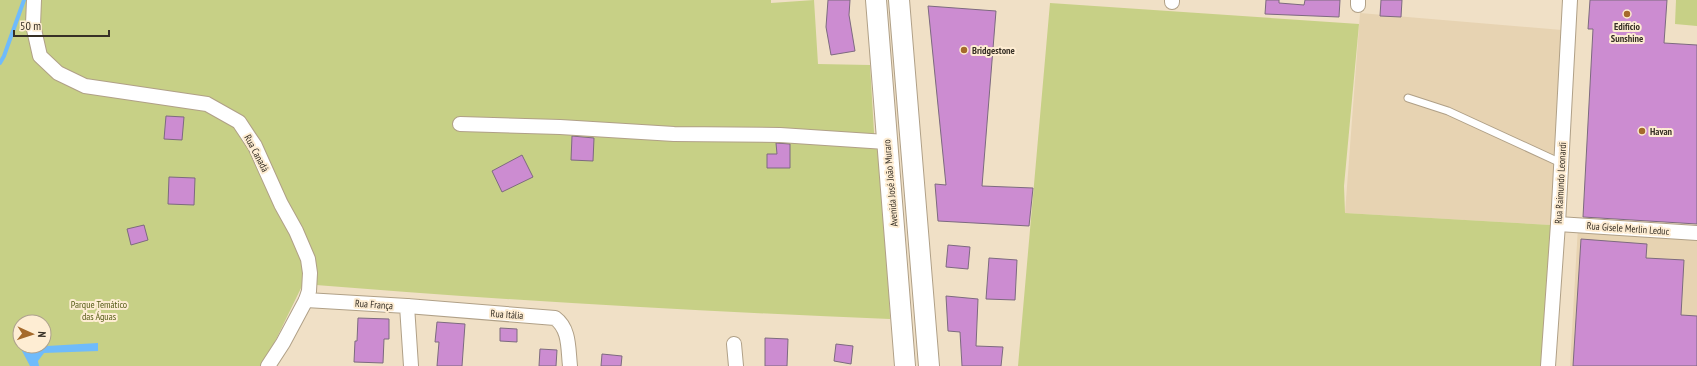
<svg xmlns="http://www.w3.org/2000/svg" width="1697" height="366" viewBox="0 0 1697 366" font-family="'PT Sans Narrow',sans-serif">
<style>
.built{fill:#e7d3b2}
.green{fill:#c7d086;fill-rule:evenodd}
.water{fill:#6fbbfb}
.lines{fill:none;stroke-linecap:round;stroke-linejoin:round}
.stream{stroke:#6fbbfb;stroke-width:4}
.building{fill:#cc8cd1;stroke:#7d6a7f}
.service-casing{stroke:#b0a087;stroke-width:9}
.minor-casing{stroke:#b0a087;stroke-width:16}
.secondary-casing{stroke:#b0a087;stroke-width:22}
.service{stroke:#fff;stroke-width:7}
.minor{stroke:#fff;stroke-width:14}
.secondary{stroke:#fff;stroke-width:20}
.poi-dot{fill:#a56a2b;stroke:#feedd3;stroke-width:1.5}
.labels{text-anchor:middle;stroke-width:4;stroke-linejoin:round;paint-order:stroke}
.poi-label{font-size:10px;font-weight:bold;fill:#373026;stroke:#feedd3;text-anchor:start}
.street-label{font-size:10px;fill:#373026;stroke:#feedd3}
.park-label{font-size:10px;fill:#575d19;stroke:#feedd3}
</style>
<rect width="100%" height="100%" fill="#f0e0c6"/>
<g class="built">
<polygon points="1360,13 1562,30 1551,225 1345,213"/>
<polygon points="1578,226 1697,234 1697,366 1570,366"/>
</g>
<g class="green">
<path d="M0 0H771V3L814 0 818 64 870 65 875 149 885 151 890 319C694 311 498 300 303 284L263 366H0ZM20 322H44V346H20Z"/>
<polygon points="1676,0 1697,0 1697,26 1675,24"/>
<polygon points="1050,3 1359,24 1344,186 1345,213 1551,225 1541,366 1018,366"/>
</g>
<polygon class="water" points="44,342 47,346 98,343 98,351 44,353 38,361 39,366 30,366 22,351 24,347 44,346"/>
<g class="lines">
<polyline class="stream" points="0,63 4,56 24,0"/>
</g>
<g class="building">
<polygon points="828,0 850,0 849,15 855,51 831,55 826,27"/>
<polygon points="1266,0 1279,0 1279,3 1304,5 1305,0 1340,0 1339,17 1265,14"/>
<polygon points="1381,0 1402,0 1401,17 1380,16"/>
<polygon points="1590,0 1667,0 1664,43 1697,45 1697,224 1583,217 1593,29 1588,29"/>
<polygon points="928,6 996,11 982,186 1033,188 1029,226 938,221 935,184 946,185"/>
<polygon points="166,116 184,117 182,140 164,139"/>
<polygon points="572,136 594,138 593,161 571,160"/>
<polygon points="776,143 790,144 790,168 767,168 767,154 777,154"/>
<polygon points="522,155 533,177 502,192 492,171"/>
<polygon points="169,177 195,178 194,205 168,204"/>
<polygon points="144,225 148,240 131,245 127,229"/>
<polygon points="1581,239 1647,244 1646,258 1684,260 1681,315 1697,316 1697,366 1573,366"/>
<polygon points="948,245 970,247 968,269 946,267"/>
<polygon points="989,258 1017,260 1015,300 986,299"/>
<polygon points="946,296 978,299 976,346 1003,347 1001,366 962,366 960,332 948,331"/>
<polygon points="358,318 389,319 389,339 384,339 383,363 354,362 355,341 357,341"/>
<polygon points="437,322 465,324 462,366 437,366 439,342 435,342"/>
<polygon points="500,328 517,329 517,342 500,341"/>
<polygon points="765,338 788,339 787,366 765,366"/>
<polygon points="836,344 853,346 851,364 834,361"/>
<polygon points="540,349 557,350 556,366 539,366"/>
<polygon points="602,354 622,356 621,366 601,366"/>
</g>
<g class="lines">
<g class="service-casing">
<polyline id="service" points="1408,98 1448,111 1561,163"/>
</g>
<g class="minor-casing">
<g id="minor">
<polyline points="34,0 33,25 40,56 58,73 85,86 207,104 239,122 255,146 281,204 296,231 308,259 310,273 309,291 306,300 283,343 268,366"/>
<polyline points="1172,2 1172,0"/>
<polyline points="1358,5 1358,0"/>
<polyline points="460,124 560,127 674,134 780,135 886,142"/>
<polyline points="1558,224 1697,233"/>
<polyline points="306,300 407,306 411,366"/>
<path d="M407 306 555 318C570 329 568 349 570 366"/>
<polyline points="734,344 736,366"/>
<polyline points="1548,366 1558,224 1570,0"/>
</g>
</g>
<g class="secondary-casing">
<g id="secondary">
<polyline points="876,0 905,366"/>
<polyline points="899,0 929,366"/>
</g>
</g>
<use href="#service" class="service"/>
<use href="#minor" class="minor"/>
<use href="#secondary" class="secondary"/>
</g>
<g class="poi-dot">
<circle cx="1627" cy="14" r="4"/>
<circle cx="964" cy="50" r="4"/>
<circle cx="1642" cy="131" r="4"/>
</g>
<g class="labels">
<g class="poi-label">
<text x="1627" y="30" text-anchor="middle">Edifício<tspan x="1627" dy="12">Sunshine</tspan></text>
<text x="972" y="54">Bridgestone</text>
<text x="1650" y="135">Havan</text>
</g>
<g class="street-label">
<text transform="translate(257 153) rotate(62)" y="4">Rua Canadá</text>
<text transform="translate(890 183) rotate(-95)" y="4">Avenida José João Muraro</text>
<text transform="translate(1560 183) rotate(-87)" y="4">Rua Raimundo Leonardi</text>
<text transform="translate(1628 228) rotate(4)" y="4">Rua Gisele Merlin Leduc</text>
<text transform="translate(374 304) rotate(4)" y="4">Rua França</text>
<text transform="translate(507 314) rotate(4)" y="4">Rua Itália</text>
</g>
<g class="park-label">
<text x="99" y="308">Parque Temático<tspan x="99" dy="12">das Águas</tspan></text>
</g>
</g>
<g transform="translate(32 334) rotate(93)"><circle r="19" fill="#feedd3" stroke="#aea18e"/>
<path d="M0-3L7 15L0 10L-7 15Z" fill="#a56a2b"/>
<text y="-6" font-size="11" font-weight="bold" text-anchor="middle" fill="#373026">N</text>
</g>
<path d="M14 30v6h95v-6" fill="none" stroke="#373026" stroke-width="2"/>
<text x="20" y="30" font-size="12" fill="#373026" stroke="#feedd3" stroke-width="3" paint-order="stroke">50 m</text>
</svg>
